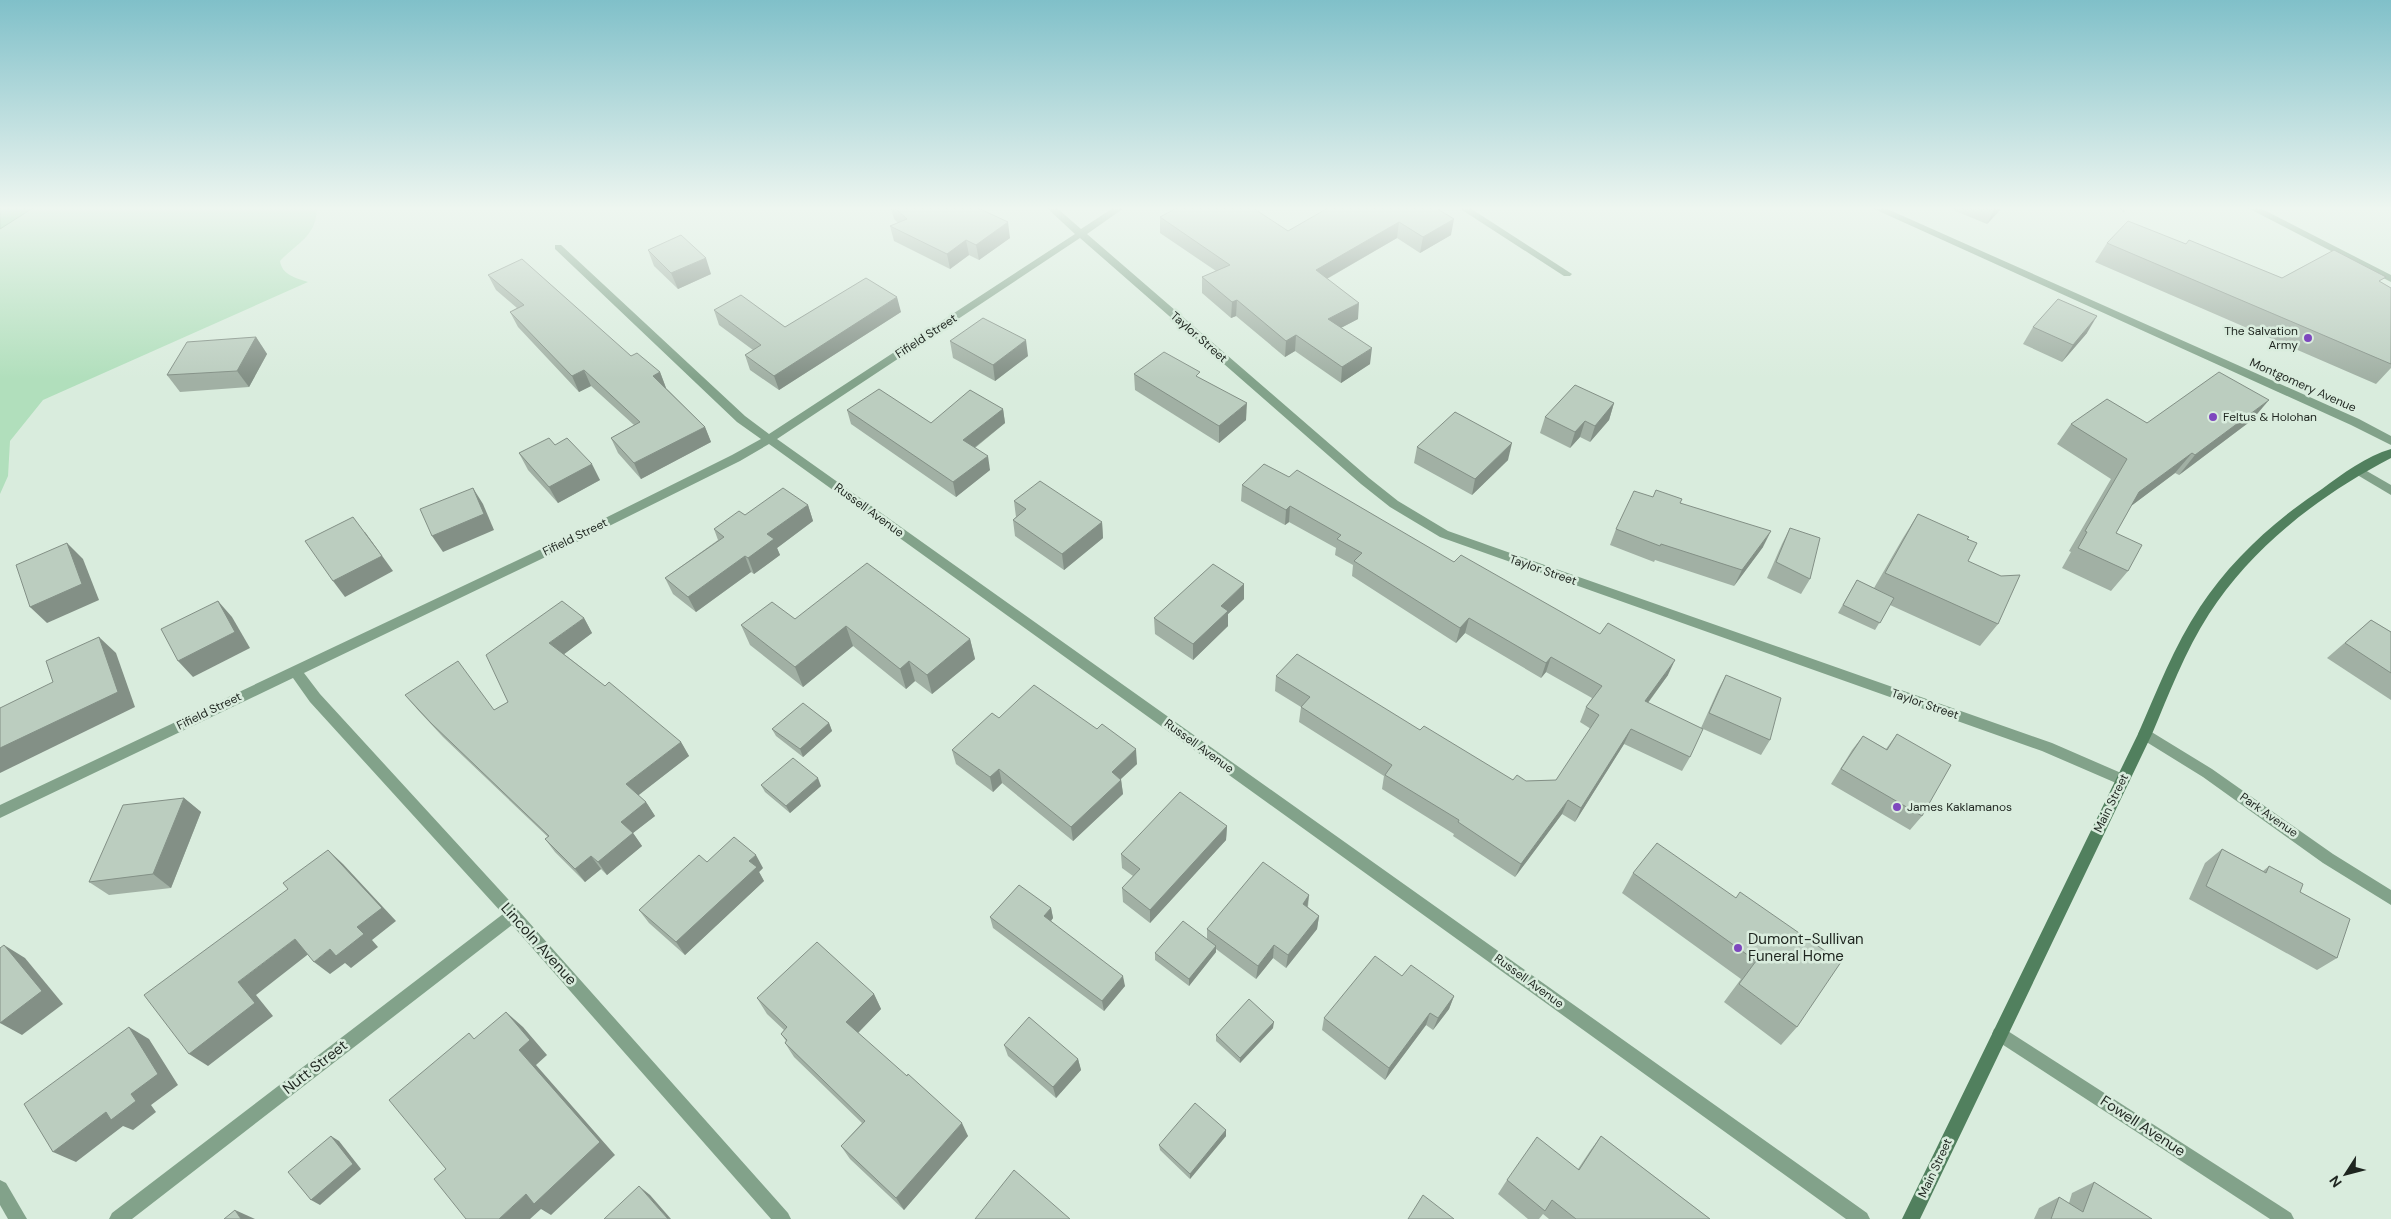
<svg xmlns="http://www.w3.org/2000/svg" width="2391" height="1219" viewBox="0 0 2391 1219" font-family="'DM Sans',sans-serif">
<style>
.green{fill:#b1dfbc}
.water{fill:#85d29a;stroke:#669e75}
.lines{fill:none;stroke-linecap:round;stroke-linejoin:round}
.street{fill:#82a28a;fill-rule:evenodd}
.secondary{fill:#51805e;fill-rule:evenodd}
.wall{fill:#a1b0a4}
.shaded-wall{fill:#839086}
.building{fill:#bbcdbf;stroke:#839086}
.poi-dot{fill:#7e47be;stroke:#d9ecdd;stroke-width:2}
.labels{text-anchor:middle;stroke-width:5;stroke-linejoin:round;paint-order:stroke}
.poi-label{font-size:12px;fill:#1e251f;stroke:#d9ecdd;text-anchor:start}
.street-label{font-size:12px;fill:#1e251f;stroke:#d9ecdd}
.near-poi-label{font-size:15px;fill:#1e251f;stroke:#d9ecdd;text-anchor:start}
.near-street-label{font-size:15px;fill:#1e251f;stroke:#d9ecdd}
</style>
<rect width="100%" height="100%" fill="#d9ecdd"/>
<path class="green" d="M0 208H317C316 237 298 242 280 261 282 275 296 278 308 282L43 400 10 441 8 476 0 494Z"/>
<polygon class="water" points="0,208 33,208 0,229"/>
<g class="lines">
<g class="street">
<polygon points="1047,208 1057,208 1081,229 1113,208 1124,208 1087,234 1369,478 1398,501 1448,531 2052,743 2128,776 2130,780 2128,784 2123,786 2042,751 1440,537 1390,507 1361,484 1080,238 777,439 1867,1213 1870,1219 1846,1219 769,444 740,461 583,539 304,673 320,694 518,910 788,1213 791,1219 771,1219 512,925 132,1219 109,1219 112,1213 503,914 310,702 293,678 0,818 0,805 575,533 732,455 761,439 737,422 555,249 555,245 561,245 745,416 769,434 1075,234"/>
<polygon points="1459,208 1470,208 1572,274 1570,276 1564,276"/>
<polygon points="1872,208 1885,208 2359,419 2391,436 2391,445 2351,425"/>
<polygon points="2248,208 2260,208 2391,275 2391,282"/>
<polygon points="2358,466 2391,485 2391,495 2354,473 2352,470"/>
<polygon points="2145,728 2212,769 2333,854 2391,890 2391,905 2323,863 2203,777 2140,738 2138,734 2140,730"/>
<polygon points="2000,1026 2291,1213 2294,1219 2270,1219 1994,1039 1992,1034 1994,1029"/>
<polygon points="0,1180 6,1183 27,1219 8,1219 0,1205"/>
</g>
<path class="secondary" d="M2391 449V458C2320 495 2253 546 2209 614 2185 651 2169 694 2152 734L1920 1219H1902L2138 734C2157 691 2174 646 2200 607 2231 560 2275 520 2322 489 2342 474 2367 456 2391 449Z"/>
</g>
<g class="wall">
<polygon points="891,208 978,208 1010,238 979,260 969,255 950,269 894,241 890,226 898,223 894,219"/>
<polygon points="1436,208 1451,235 1420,253 1397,238 1327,279 1358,319 1341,328 1370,364 1341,383 1295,351 1285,357 1236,316 1231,318 1202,293 1202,277 1216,271 1160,233 1160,217 1288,231"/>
<polygon points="1953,208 2002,208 1987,224 1953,210"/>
<polygon points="2119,208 2126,208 2124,213"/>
<polygon points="2107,243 2186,244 2282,278 2381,282 2391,288 2391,368 2376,384 2095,262"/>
<polygon points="648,250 711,274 678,289 654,266"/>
<polygon points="488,275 660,372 666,388 705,427 711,442 641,479 618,453 611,438 634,425 591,386 579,392 518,327 510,312 517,308 496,290"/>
<polygon points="714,310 785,327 901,312 779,390 750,370 745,355 753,350 719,325"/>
<polygon points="2033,327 2087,333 2062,362 2023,344"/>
<polygon points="256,337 267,354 249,387 180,392 167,375"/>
<polygon points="950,341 1028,356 995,381 953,358"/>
<polygon points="1134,374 1246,420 1219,443 1135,390"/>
<polygon points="1614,403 1609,420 1590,442 1580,437 1570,448 1540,433 1545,417"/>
<polygon points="1003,409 1005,423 975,448 990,470 956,497 851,424 847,410 931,423"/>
<polygon points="2252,420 2179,475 2175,473 2131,506 2116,533 2128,571 2111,591 2062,568 2071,552 2069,551 2111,479 2057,444 2071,424"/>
<polygon points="555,445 600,480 558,503 528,470 519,453"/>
<polygon points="1417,447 1508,460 1472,495 1414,463"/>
<polygon points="1289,477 1454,562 1668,675 1648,703 1690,757 1682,771 1624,744 1575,822 1562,814 1515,877 1453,836 1454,834 1382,789 1384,776 1299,722 1301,707 1275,691 1276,676 1420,730 1513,780 1526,781 1556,780 1591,729 1580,722 1586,707 1592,698 1546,672 1541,678 1465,633 1456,643 1352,576 1353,565 1335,555 1336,548 1289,522 1285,525 1241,501 1242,485"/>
<polygon points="1653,497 1680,503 1763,547 1734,586 1655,560 1654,562 1610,545 1616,529"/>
<polygon points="1014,501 1102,522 1103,538 1064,570 1015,536 1013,520 1016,517"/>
<polygon points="808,505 813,521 777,548 780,555 754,574 751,572 696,612 673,594 665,578 718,540 714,529 745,515"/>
<polygon points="1918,514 1967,539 1968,561 1998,624 1980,646 1890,605 1875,630 1838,613 1857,580 1874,588 1903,538"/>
<polygon points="1790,528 1810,579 1801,594 1767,578 1782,544"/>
<polygon points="1244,599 1228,614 1228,626 1193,660 1155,634 1154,618"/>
<polygon points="584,618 592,633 564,654 605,686 681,742 689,756 638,795 646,802 655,816 633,833 642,846 607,875 601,869 585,882 555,852 545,839 548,837 443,737 417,709 405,695 494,710 508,702"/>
<polygon points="795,619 970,639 975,659 932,694 915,681 906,689 853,646 803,687 750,645 741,625"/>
<polygon points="2371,620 2391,632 2391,700 2327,658"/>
<polygon points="1726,675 1770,740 1761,755 1701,728 1718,690"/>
<polygon points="999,718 1137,764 1121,779 1123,794 1073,841 1002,783 993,792 956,764 952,750"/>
<polygon points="829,723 832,731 803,757 776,736 772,729"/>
<polygon points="1897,734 1922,816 1910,830 1831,784 1852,750 1863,736 1886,749"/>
<polygon points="761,785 821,786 790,813 765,792"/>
<polygon points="184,798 201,812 171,888 109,895 89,882"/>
<polygon points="1227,826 1226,840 1150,923 1123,902 1122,888 1133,876 1122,868 1121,854"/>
<polygon points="2222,849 2263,871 2269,866 2300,892 2337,958 2317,970 2189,899 2205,863"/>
<polygon points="763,868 759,872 764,881 685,955 649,923 639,910"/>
<polygon points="1633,873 1736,898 1797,1027 1781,1045 1724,1002 1741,979 1622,893"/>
<polygon points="1309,895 1308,907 1319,916 1317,929 1286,968 1273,958 1256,979 1216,949 1216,952 1189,986 1155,960 1155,953 1207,939 1207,929"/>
<polygon points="1051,908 1053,918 1051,921 1125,986 1104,1011 993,928 990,917"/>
<polygon points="874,994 881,1009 858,1033 968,1136 904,1210 850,1159 841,1146 862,1123 794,1057 785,1043 786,1041 781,1034 784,1030 767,1014 757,998"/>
<polygon points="1454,996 1449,1009 1433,1030 1426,1025 1385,1080 1322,1030 1324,1018"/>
<polygon points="1273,1028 1240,1063 1216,1041 1216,1035"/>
<polygon points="1004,1045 1078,1059 1081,1070 1056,1098 1008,1056"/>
<polygon points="1226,1130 1226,1136 1190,1179 1160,1150 1159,1145"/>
<polygon points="1601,1136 1710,1219 1549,1219 1543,1214 1539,1219 1528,1219 1498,1194 1507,1180 1578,1169 1590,1151"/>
<polygon points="2094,1182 2152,1219 2034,1219 2039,1208 2059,1197 2069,1203 2072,1193"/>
</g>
<g class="shaded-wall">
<polygon points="1995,208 2002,208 1987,224"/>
<polygon points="1454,219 1451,235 1420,253 1423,237"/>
<polygon points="1008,222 1010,238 979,260 976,245"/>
<polygon points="1399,222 1397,238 1314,286 1316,270"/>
<polygon points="966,240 969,255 950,269 947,254"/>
<polygon points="706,258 711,274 678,289 671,273"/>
<polygon points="897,297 901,312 779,390 774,376"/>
<polygon points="1237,300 1236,316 1231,318 1232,302"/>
<polygon points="1359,303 1358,319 1327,335 1328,319"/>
<polygon points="2097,316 2087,333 2062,362 2073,345"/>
<polygon points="1296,335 1295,351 1285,357 1286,341"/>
<polygon points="256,337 267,354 249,387 237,371"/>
<polygon points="1026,340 1028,356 995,381 993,365"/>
<polygon points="1372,348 1370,364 1341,383 1342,367"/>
<polygon points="584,370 591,386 579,392 572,376"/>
<polygon points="660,372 666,388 660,391 653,376"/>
<polygon points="2269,400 2252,420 2179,475 2195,455"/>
<polygon points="1247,403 1246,420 1219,443 1219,426"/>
<polygon points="1614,403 1609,420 1590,442 1595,426"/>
<polygon points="1003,409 1005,423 965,455 963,440"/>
<polygon points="1585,421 1580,437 1570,448 1575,432"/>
<polygon points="705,427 711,442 641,479 634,463"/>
<polygon points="1512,443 1508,460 1472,495 1475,479"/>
<polygon points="2192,453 2175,473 2123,512 2139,492"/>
<polygon points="988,456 990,470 956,497 953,482"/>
<polygon points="592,464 600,480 558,503 549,487"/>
<polygon points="473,488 483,504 494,530 443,552 432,536"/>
<polygon points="808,505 813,521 777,548 780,555 754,574 748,558 767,534"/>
<polygon points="1290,506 1289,522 1285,525 1286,510"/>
<polygon points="1102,522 1103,538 1064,570 1062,554"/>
<polygon points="1771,531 1763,547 1734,586 1742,570"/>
<polygon points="365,532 393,571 345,597 333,581"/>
<polygon points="67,543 83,559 99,600 47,623 30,607"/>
<polygon points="745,556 751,572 696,612 688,597"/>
<polygon points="1244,584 1244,599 1228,614 1228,626 1193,660 1193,644 1221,606"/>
<polygon points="218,601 232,617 250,648 193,677 178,661"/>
<polygon points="584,618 592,633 559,658 549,643"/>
<polygon points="1469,618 1465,633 1456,643 1460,628"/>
<polygon points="846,626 853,646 803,687 795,667"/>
<polygon points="99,637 116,653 135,707 0,773 0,748"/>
<polygon points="970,639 975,659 932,694 927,675"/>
<polygon points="1551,657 1546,672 1541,678 1546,663"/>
<polygon points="1675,660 1668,675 1638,716 1645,701"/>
<polygon points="909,661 915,681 906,689 900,669"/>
<polygon points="829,723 832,731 803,757 800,749"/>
<polygon points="1631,729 1624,744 1575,822 1581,808"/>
<polygon points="681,742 689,756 635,798 626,784"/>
<polygon points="1136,749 1137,764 1113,786 1112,772"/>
<polygon points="999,769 1002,783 993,792 990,777"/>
<polygon points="818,778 821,786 790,813 786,806"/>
<polygon points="1121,780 1123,794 1073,841 1071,827"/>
<polygon points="184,798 201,812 171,888 153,874"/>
<polygon points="1568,800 1562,814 1515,877 1521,864"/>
<polygon points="646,802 655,816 633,833 642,846 607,875 598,862 621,822"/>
<polygon points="1227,826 1226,840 1150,923 1150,910"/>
<polygon points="328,850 343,864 396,921 372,940 378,947 351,968 345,963 330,974 314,962 357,927"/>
<polygon points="756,855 763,868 759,872 764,881 685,955 676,942 749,861"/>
<polygon points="591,856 601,869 585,882 575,869"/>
<polygon points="1309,895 1307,908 1303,904"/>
<polygon points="1051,908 1053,918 1047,926 1044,916"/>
<polygon points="1319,916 1317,929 1286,968 1288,955"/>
<polygon points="295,939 311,952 256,995 273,1016 208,1066 189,1054 238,982"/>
<polygon points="4,945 25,958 63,1004 22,1035 0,1023"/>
<polygon points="1274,945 1273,958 1256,979 1258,966"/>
<polygon points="1216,946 1216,952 1189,986 1189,979"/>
<polygon points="1123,976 1125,986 1104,1011 1102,1001"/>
<polygon points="874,994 881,1009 854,1037 846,1022"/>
<polygon points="1454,996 1449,1009 1433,1030 1438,1018"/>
<polygon points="506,1012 523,1027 547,1055 536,1065 615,1155 551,1215 541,1209 530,1219 499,1219 526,1194 519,1050"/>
<polygon points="1430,1013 1426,1025 1385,1080 1389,1068"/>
<polygon points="1274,1022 1273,1028 1240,1063 1240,1058"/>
<polygon points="129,1027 149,1039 178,1085 151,1105 156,1112 133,1130 123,1126 76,1162 53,1152"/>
<polygon points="1078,1059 1081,1070 1056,1098 1053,1087"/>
<polygon points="962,1123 968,1136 904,1210 896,1198"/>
<polygon points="1226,1130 1226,1136 1190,1179 1190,1174"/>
<polygon points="331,1136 339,1141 361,1169 320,1205 311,1200"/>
<polygon points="639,1186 650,1195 671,1219 668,1219"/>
<polygon points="235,1210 255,1219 241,1219"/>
</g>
<g class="building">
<polygon points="895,208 978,208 1008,222 976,245 966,240 947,254 890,226 907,219"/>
<polygon points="1177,208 1253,208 1288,231 1328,208 1436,208 1454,219 1423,237 1399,222 1316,270 1359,303 1328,319 1372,348 1342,367 1296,335 1286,341 1237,300 1232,302 1202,277 1230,265 1160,217"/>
<polygon points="2128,221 2186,244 2189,240 2282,278 2334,250 2386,277 2379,281 2391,288 2391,364 2107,243"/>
<polygon points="681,235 706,258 671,273 648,250"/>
<polygon points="522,259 631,356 637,353 660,372 653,376 705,427 634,463 611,438 640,422 584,370 572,376 510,312 524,305 488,275"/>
<polygon points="866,278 897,297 774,376 745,355 761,345 714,310 741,295 785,327"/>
<polygon points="2058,299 2097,316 2073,345 2033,327"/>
<polygon points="983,318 1026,340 993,365 950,341"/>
<polygon points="256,337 237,371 167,375 187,342"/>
<polygon points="1164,352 1200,372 1196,376 1247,403 1219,426 1134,374"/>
<polygon points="2219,372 2269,400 2195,455 2192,453 2139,492 2116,533 2142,545 2128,571 2078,548 2087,532 2085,531 2127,459 2071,424 2107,399 2147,423"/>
<polygon points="1575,385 1614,403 1595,426 1585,421 1575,432 1545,417"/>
<polygon points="879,389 931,423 970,390 1003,409 963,440 988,456 953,482 847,410"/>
<polygon points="1455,412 1512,443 1475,479 1417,447"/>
<polygon points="549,438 555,445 567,438 592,464 549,487 519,453"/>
<polygon points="1264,464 1289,477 1297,470 1454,562 1461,555 1600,634 1608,623 1675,660 1645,701 1703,729 1690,757 1631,729 1581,808 1568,800 1521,864 1458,822 1459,820 1385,775 1392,765 1301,707 1310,697 1276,676 1297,654 1420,730 1424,726 1513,780 1517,775 1526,781 1556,780 1599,715 1586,707 1602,686 1551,657 1546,663 1469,618 1460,628 1354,561 1362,553 1337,539 1341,535 1290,506 1286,510 1242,485"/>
<polygon points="1040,481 1102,522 1062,554 1013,520 1026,509 1014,501"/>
<polygon points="473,488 484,514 432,536 420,509"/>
<polygon points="783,488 808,505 767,534 774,539 748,558 745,556 688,597 665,578 724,537 714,529 739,511 745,515"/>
<polygon points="1656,490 1682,499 1680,503 1771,531 1742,570 1661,544 1660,546 1616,529 1634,491 1653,497"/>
<polygon points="1918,514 1969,537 1967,539 1977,543 1968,561 2001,576 2020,575 1998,624 1885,573"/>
<polygon points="353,517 382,556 333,581 305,541"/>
<polygon points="1790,528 1820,538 1810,579 1776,562"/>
<polygon points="67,543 82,584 30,607 16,565"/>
<polygon points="867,563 970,639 927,675 909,661 900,669 846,626 795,667 741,625 772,602 795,619"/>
<polygon points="1213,564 1244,584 1221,606 1228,611 1193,644 1154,618"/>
<polygon points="1857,580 1894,598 1880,623 1843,605"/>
<polygon points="218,601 235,632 178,661 161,629"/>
<polygon points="562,601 584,618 549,643 605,686 609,682 681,742 626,784 646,802 621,822 633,833 598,862 591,856 575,869 545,839 549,836 431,723 405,695 458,661 494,710 508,702 486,655"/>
<polygon points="2371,620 2391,632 2391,673 2345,643"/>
<polygon points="99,637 118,692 0,748 0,708 53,682 46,661"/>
<polygon points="1726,675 1781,698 1770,740 1709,713"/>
<polygon points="1034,685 1097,729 1102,724 1136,749 1112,772 1121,780 1071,827 999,769 990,777 952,750 992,713 999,718"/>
<polygon points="803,703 829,723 800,749 772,729"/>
<polygon points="1897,734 1951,765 1922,816 1841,769 1863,736 1887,750"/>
<polygon points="793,758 818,778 786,806 761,785"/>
<polygon points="1180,792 1227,826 1150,910 1122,888 1140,869 1121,854"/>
<polygon points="184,798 153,874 89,882 123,805"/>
<polygon points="734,837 756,855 749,861 757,867 676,942 639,910 699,855 707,862"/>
<polygon points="1657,843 1736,898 1740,892 1841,962 1797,1027 1739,984 1756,961 1633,873"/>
<polygon points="2222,849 2266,873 2269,866 2303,884 2300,892 2350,919 2337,958 2206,886"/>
<polygon points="328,850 382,908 357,927 364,934 336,956 330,949 314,962 295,939 238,982 255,1003 189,1054 144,995 288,889 283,883"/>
<polygon points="1263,862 1309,895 1303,904 1319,916 1288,955 1274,945 1258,966 1207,929"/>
<polygon points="1019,885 1051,908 1044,916 1123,976 1102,1001 990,917"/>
<polygon points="1183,921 1216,946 1189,979 1155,953"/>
<polygon points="817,942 874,994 846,1022 907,1076 908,1074 962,1123 896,1198 841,1146 865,1121 785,1043 787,1040 781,1034 787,1027 757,998"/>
<polygon points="4,945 42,991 0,1023 0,948"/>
<polygon points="1375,956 1402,976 1411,965 1454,996 1438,1018 1430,1013 1389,1068 1324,1018"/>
<polygon points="1249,999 1274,1022 1240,1058 1216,1035"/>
<polygon points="506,1012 530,1040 519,1050 600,1142 534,1204 526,1194 499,1219 466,1219 434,1179 446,1169 389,1100 469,1033 474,1039"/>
<polygon points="1029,1017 1078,1059 1053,1087 1004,1045"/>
<polygon points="129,1027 158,1074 131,1094 136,1101 111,1120 106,1112 53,1152 24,1104"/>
<polygon points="1195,1103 1226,1130 1190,1174 1159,1145"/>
<polygon points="331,1136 353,1164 311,1200 288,1172"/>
<polygon points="1601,1136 1710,1219 1576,1219 1552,1200 1545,1211 1507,1180 1537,1137 1579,1170"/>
<polygon points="1014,1170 1070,1219 975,1219"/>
<polygon points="2094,1182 2152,1219 2051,1219 2059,1197 2083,1212"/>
<polygon points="639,1186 668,1219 604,1219"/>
<polygon points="1423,1195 1454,1219 1408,1219"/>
<polygon points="235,1210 241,1219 224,1219"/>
</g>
<linearGradient id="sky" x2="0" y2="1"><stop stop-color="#80c0c9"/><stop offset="0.55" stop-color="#eef6f0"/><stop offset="1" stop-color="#eef6f0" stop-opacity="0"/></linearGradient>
<rect width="2391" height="379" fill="url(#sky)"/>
<g class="poi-dot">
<circle cx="2308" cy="338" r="5"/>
<circle cx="2213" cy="417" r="5"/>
<circle cx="1897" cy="807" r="5"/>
<circle cx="1738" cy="948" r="5"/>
</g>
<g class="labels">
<g class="poi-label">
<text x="2298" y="335" text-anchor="end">The Salvation<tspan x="2298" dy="14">Army</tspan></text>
<text x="2223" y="421">Feltus &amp; Holohan</text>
<text x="1907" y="811">James Kaklamanos</text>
</g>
<g class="street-label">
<text transform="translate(926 336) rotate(-33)" y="4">Fifield Street</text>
<text transform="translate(1199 337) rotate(41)" y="4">Taylor Street</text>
<text transform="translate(2303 385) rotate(24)" y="4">Montgomery Avenue</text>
<text transform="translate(869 510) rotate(36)" y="4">Russell Avenue</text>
<text transform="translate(575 537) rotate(-26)" y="4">Fifield Street</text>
<text transform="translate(1543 570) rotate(19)" y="4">Taylor Street</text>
<text transform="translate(1925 704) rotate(19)" y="4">Taylor Street</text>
<text transform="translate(209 711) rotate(-26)" y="4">Fifield Street</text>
<text transform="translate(1199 746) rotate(36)" y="4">Russell Avenue</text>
<text transform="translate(2111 803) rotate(-64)" y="4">Main Street</text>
<text transform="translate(2269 815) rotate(35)" y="4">Park Avenue</text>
<text transform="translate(1529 981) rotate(36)" y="4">Russell Avenue</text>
<text transform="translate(1935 1168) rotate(-65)" y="4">Main Street</text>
</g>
<g class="near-poi-label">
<text x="1748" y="944">Dumont-Sullivan<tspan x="1748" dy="17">Funeral Home</tspan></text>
</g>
<g class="near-street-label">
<text transform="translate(539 944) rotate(48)" y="5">Lincoln Avenue</text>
<text transform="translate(315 1067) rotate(-38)" y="5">Nutt Street</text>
<text transform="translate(2143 1126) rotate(33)" y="5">Fowell Avenue</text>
</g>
</g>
<g transform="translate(2346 1174) rotate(234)" stroke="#d9ecdd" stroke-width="4" paint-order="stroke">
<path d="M0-4L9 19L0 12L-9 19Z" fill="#1e251f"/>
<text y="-8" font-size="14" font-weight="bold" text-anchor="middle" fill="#1e251f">N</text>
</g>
</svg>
